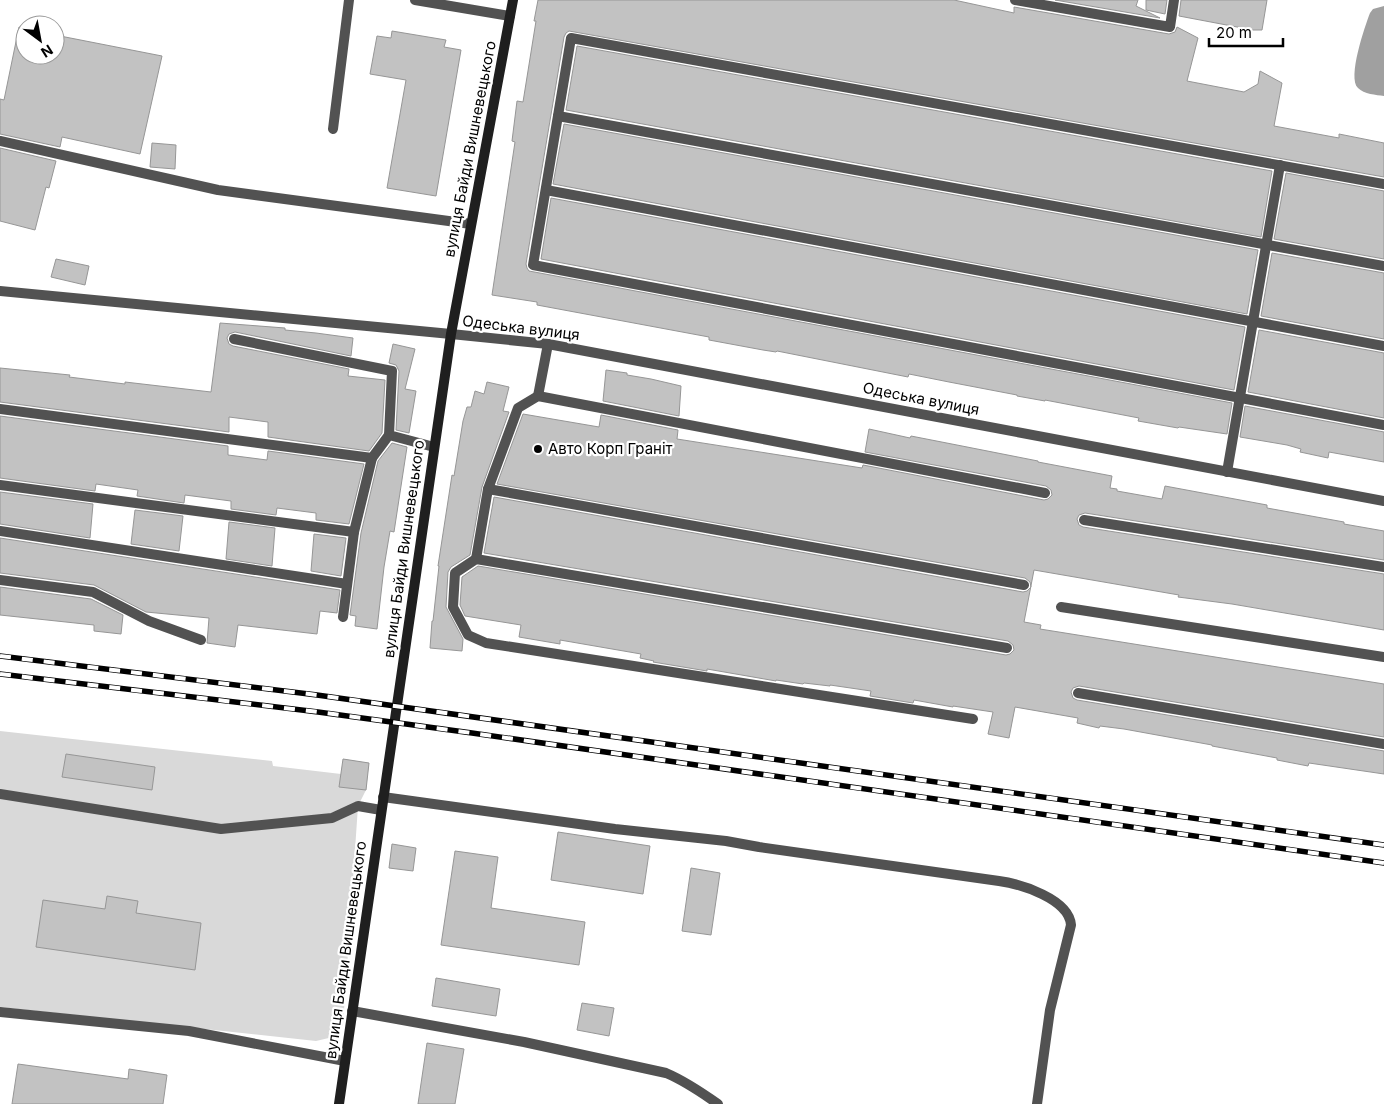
<svg xmlns="http://www.w3.org/2000/svg" width="1384" height="1104" viewBox="0 0 1384 1104" font-family="Inter,sans-serif">
<style>
.green{fill:#d9d9d9}
.water{fill:#a0a0a0}
.building{fill:#c2c2c2;stroke:#969696}
.lines{fill:none;stroke-linecap:round;stroke-linejoin:round}
.lane{stroke:#525252;stroke-width:10}
.street{stroke:#525252;stroke-width:10}
.secondary{stroke:#1f1f1f;stroke-width:10}
.rail-casing{stroke:#000;stroke-width:5.5}
.rail{stroke:#fff;stroke-width:4;stroke-dasharray:11;stroke-linecap:butt}
.poi-dot{fill:#000;stroke:#fff;stroke-width:2}
.labels{text-anchor:middle;stroke-width:4.5;stroke-linejoin:round;paint-order:stroke}
.street-label{font-size:15px;fill:#000;stroke:#fff}
.poi-label{font-size:15px;fill:#000;stroke:#fff;text-anchor:start}
</style>
<rect width="100%" height="100%" fill="#fff"/>
<polygon class="green" points="0,731 272,761 273,766 341,774 343,759 369,763 366,790 358,806 343,1025 333,1037 316,1041 0,1007"/>
<path class="water" d="M1384 6V96C1376 95 1364 94 1358 88 1347 78 1365 26 1370 13L1373 9Z"/>
<g class="building">
<polygon points="538,0 954,0 1014,13 1014,7 1169,34 1175,32 1177,27 1198,38 1187,81 1244,92 1258,84 1260,71 1282,83 1274,126 1339,138 1339,134 1384,143 1384,177 569,31 566,33 564,37 526,264 527,268 529,271 1232,403 1227,434 1179,427 1178,428 1138,421 1139,418 1045,400 1045,401 1017,396 1017,395 949,382 909,374 908,377 777,351 776,352 763,350 709,340 709,337 537,305 537,302 492,295 515,142 512,141 517,101 523,102 536,21 534,21"/>
<polygon points="1055,0 1138,0 1136,6 1160,18"/>
<polygon points="1146,0 1167,0 1165,14 1146,10"/>
<polygon points="1181,0 1267,0 1262,30 1253,30 1179,16"/>
<polygon points="19,27 25,29 25,55 55,55 55,35 162,56 140,154 62,137 60,147 0,134 0,99 4,100"/>
<polygon points="392,31 446,40 444,47 461,50 436,196 387,188 406,80 370,74 377,36 391,38"/>
<polygon points="577,46 1272,171 1261,237 566,110"/>
<polygon points="564,124 1258,250 1247,314 553,184"/>
<polygon points="152,143 176,145 175,169 150,167"/>
<polygon points="0,148 56,161 49,188 46,187 35,230 0,221"/>
<polygon points="1286,173 1384,191 1384,259 1274,239"/>
<polygon points="551,198 1245,327 1234,390 541,259"/>
<polygon points="1272,253 1384,273 1384,339 1261,316"/>
<polygon points="56,259 89,266 85,285 51,277"/>
<polygon points="220,323 285,328 285,330 316,333 353,338 351,356 235,332 229,334 227,338 229,344 233,346 349,369 348,376 385,380 382,433 369,451 268,437 268,422 229,417 229,432 0,402 0,368 70,375 69,377 125,384 125,382 211,392"/>
<polygon points="1259,330 1384,353 1384,418 1248,392"/>
<polygon points="393,344 415,349 405,389 416,391 409,433 396,430 399,371 396,365 389,363"/>
<polygon points="606,370 627,373 627,375 651,379 681,386 679,416 603,401"/>
<polygon points="487,382 509,387 503,411 509,412 482,487 470,555 451,567 448,572 446,607 463,639 462,651 430,648 432,621 433,621 439,566 438,566 452,475 454,476 463,421 467,407 471,407 475,391 484,394"/>
<polygon points="1245,406 1384,432 1384,462 1329,452 1328,458 1300,452 1301,449 1287,445 1240,437"/>
<polygon points="523,414 599,427 601,415 678,430 677,439 862,468 863,465 1044,500 1048,499 1052,495 1051,490 1046,486 865,452 869,429 910,438 911,436 962,446 1038,461 1038,462 1112,476 1110,488 1117,489 1117,491 1162,499 1165,486 1267,505 1267,508 1344,522 1344,524 1384,531 1384,560 1085,513 1079,515 1077,519 1079,525 1083,527 1384,574 1384,630 1232,604 1178,597 1179,595 1034,570 1024,622 1041,625 1040,629 1384,684 1384,737 1079,686 1073,688 1071,692 1073,698 1077,700 1384,751 1384,774 1309,763 1308,766 1277,760 1277,758 1212,746 1212,745 1124,729 1100,726 1099,728 1077,723 1078,718 1015,707 1009,738 988,734 993,712 953,706 953,707 914,700 913,703 870,696 871,691 830,685 830,686 804,683 803,684 776,680 776,681 707,669 707,671 653,662 654,661 640,658 641,654 560,640 560,644 519,637 521,625 465,616 460,605 462,577 478,566 1006,655 1010,654 1014,650 1013,645 1008,641 484,553 494,497 1023,592 1027,591 1031,587 1030,582 1025,578 497,484"/>
<polygon points="0,416 228,446 228,455 267,460 268,451 364,464 349,524 316,520 316,513 277,508 276,515 231,509 231,501 185,495 184,503 137,496 138,490 96,484 95,491 0,478"/>
<polygon points="392,443 407,447 394,532 390,531 384,567 377,629 355,626 356,616 350,615 361,533 378,461"/>
<polygon points="0,492 93,504 90,538 0,524"/>
<polygon points="135,510 183,516 179,551 131,544"/>
<polygon points="229,522 275,528 272,566 226,559"/>
<polygon points="314,534 346,538 341,576 311,571"/>
<polygon points="0,538 340,590 337,613 320,611 317,634 238,625 235,647 207,643 209,618 146,612 94,585 0,573"/>
<polygon points="0,587 91,599 123,615 121,634 94,631 94,625 0,615"/>
<polygon points="66,754 155,767 152,790 62,777"/>
<polygon points="343,759 369,763 366,790 339,787"/>
<polygon points="558,832 650,846 643,894 551,880"/>
<polygon points="392,844 416,848 413,871 389,868"/>
<polygon points="455,851 498,857 491,908 585,922 579,965 441,945"/>
<polygon points="691,868 720,873 711,935 682,931"/>
<polygon points="107,896 138,901 136,913 201,923 195,970 36,947 43,900 105,909"/>
<polygon points="436,978 500,989 496,1016 432,1006"/>
<polygon points="582,1003 614,1008 609,1036 577,1030"/>
<polygon points="427,1043 464,1049 455,1104 418,1104"/>
<polygon points="18,1064 128,1079 129,1069 167,1075 163,1104 12,1104"/>
</g>
<g class="lines">
<g class="lane">
<polyline points="415,0 510,16"/>
<polyline points="1015,0 1170,27 1174,0"/>
<polyline points="558,116 1384,266"/>
<polyline points="333,129 349,0"/>
<polyline points="0,141 218,190 471,224"/>
<polyline points="1384,184 571,38 533,265 1384,425"/>
<polyline points="546,190 1384,346"/>
<polyline points="0,291 451,334"/>
<polyline points="234,339 392,371 389,435 434,447"/>
<polyline points="538,396 548,344"/>
<polyline points="0,409 372,458 389,435"/>
<polyline points="1227,472 1280,165"/>
<polyline points="0,485 354,532"/>
<polyline points="488,489 1024,585"/>
<polyline points="1084,520 1384,567"/>
<polyline points="0,531 347,584"/>
<polyline points="476,559 488,489 518,408 538,396 1045,493"/>
<polyline points="0,580 93,592 149,621 201,640"/>
<polyline points="1061,607 1384,657"/>
<polyline points="343,617 354,532 372,458"/>
<polyline points="1078,693 1384,744"/>
<polyline points="973,719 486,643 468,635 453,607 455,573 476,559 1007,648"/>
<polyline points="0,794 221,829 332,818 358,806 381,810"/>
<path d="M383 797 615 829 726 841 759 847 999 881C1021 884 1069 899 1071 925L1050 1010 1037 1104"/>
<path d="M352 1011 524 1042 666 1073C685 1081 701 1092 718 1104"/>
</g>
<g class="street">
<polyline points="451,334 548,344 1384,501"/>
<polyline points="0,1012 189,1031 345,1061"/>
</g>
<polyline class="secondary" points="339,1104 451,334 513,0"/>
<g class="rail-casing">
<g id="rail">
<polyline points="0,656 317,695 1384,845"/>
<polyline points="0,674 318,712 472,733 1384,863"/>
</g>
</g>
<use href="#rail" class="rail"/>
</g>
<circle class="poi-dot" cx="538" cy="449" r="5"/>
<g class="labels">
<g class="street-label">
<text transform="translate(470 149) rotate(-79)" y="5">вулиця Байди Вишневецького</text>
<text transform="translate(521 328) rotate(7)" y="5">Одеська вулиця</text>
<text transform="translate(921 399) rotate(11)" y="5">Одеська вулиця</text>
<text transform="translate(404 549) rotate(-82)" y="5">вулиця Байди Вишневецького</text>
<text transform="translate(346 950) rotate(-82)" y="5">вулиця Байди Вишневецького</text>
</g>
<g class="poi-label">
<text x="548" y="454">Авто Корп Граніт</text>
</g>
</g>
<g transform="translate(40 40) rotate(148)"><circle r="24" fill="#ffffff" stroke="#999999"/>
<path d="M0-4L9 19L0 12L-9 19Z" fill="#000000"/>
<text y="-8" font-size="14" font-weight="bold" text-anchor="middle" fill="#000000">N</text>
</g>
<path d="M1209 38v8h74v-8" fill="none" stroke="#000000" stroke-width="2.5"/>
<text x="1216" y="38" font-size="15" fill="#000000" stroke="#ffffff" stroke-width="4" paint-order="stroke">20 m</text>
</svg>
